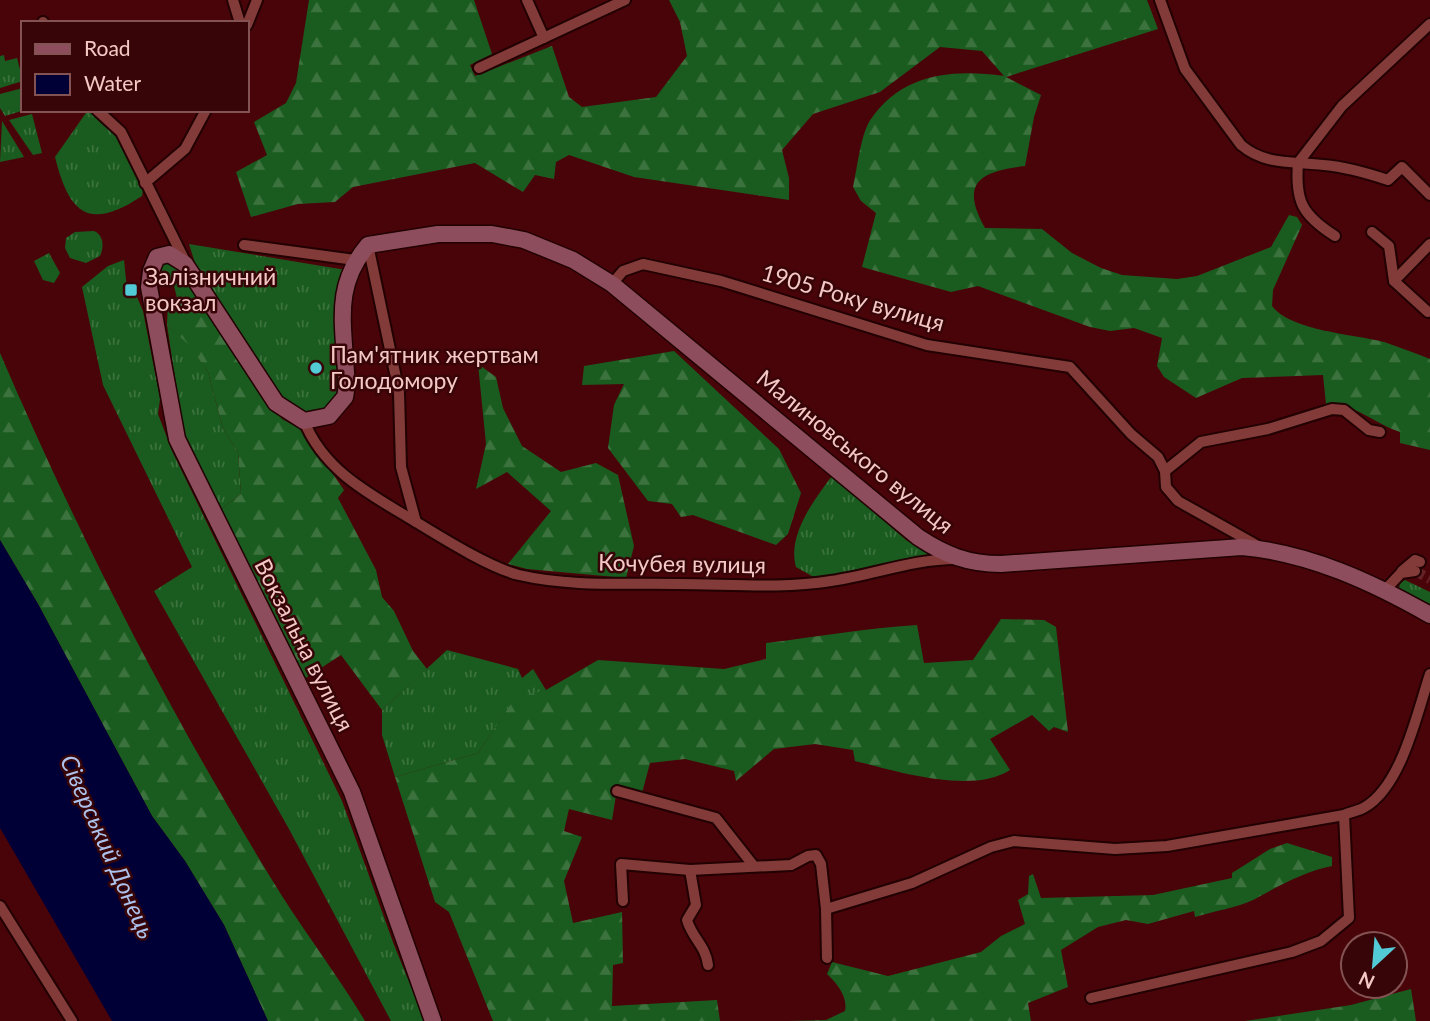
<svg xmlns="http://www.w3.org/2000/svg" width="1430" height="1021" viewBox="0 0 1430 1021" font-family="Lato,sans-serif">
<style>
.grass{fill:url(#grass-tufts)}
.forest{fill:url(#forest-firs)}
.water{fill:#000036}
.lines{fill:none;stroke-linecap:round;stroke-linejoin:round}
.street-tunnel{stroke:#632225;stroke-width:10;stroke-dasharray:10 5;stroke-linecap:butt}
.street-casing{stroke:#210102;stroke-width:14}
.secondary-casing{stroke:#210102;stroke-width:19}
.street{stroke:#823b38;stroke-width:10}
.secondary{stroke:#8e4d5c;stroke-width:16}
.poi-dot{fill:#52cbd7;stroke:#370407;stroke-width:2.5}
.labels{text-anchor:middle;stroke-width:5;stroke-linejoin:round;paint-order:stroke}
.poi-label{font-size:23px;fill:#f4c9c5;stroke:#370407;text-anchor:start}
.street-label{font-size:23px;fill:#f4c9c5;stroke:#370407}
.water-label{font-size:24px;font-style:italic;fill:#acc1ec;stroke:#370407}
</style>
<defs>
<pattern id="grass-tufts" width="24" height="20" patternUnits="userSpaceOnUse" patternTransform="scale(1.75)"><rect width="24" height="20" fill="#1a5c1f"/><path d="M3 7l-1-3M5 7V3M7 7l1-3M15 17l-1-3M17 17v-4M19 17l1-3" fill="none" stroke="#3c723e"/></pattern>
<pattern id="forest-firs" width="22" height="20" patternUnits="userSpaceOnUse" patternTransform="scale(1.75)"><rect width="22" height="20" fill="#1a5c1f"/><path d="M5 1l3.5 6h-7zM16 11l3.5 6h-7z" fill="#3c723e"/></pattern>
</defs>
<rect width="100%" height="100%" fill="#490409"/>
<g class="grass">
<polygon points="4,55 5,61 17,58 23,81 0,88 0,56"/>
<polygon points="23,88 25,110 5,116 0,108 0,94"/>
<path d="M88 110H93L108 129 119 135 143 190 142 196C88 232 69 213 55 157Z"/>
<polygon points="32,114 42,153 33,155 9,120"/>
<polygon points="2,121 24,157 0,162"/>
<path d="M94 231C104 235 104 248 100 256L86 263 70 258 65 248 66 238 75 232Z"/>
<polygon points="189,244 346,270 342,390 325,412 307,416 284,399 195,263"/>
<polygon points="49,253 60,273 54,283 43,280 34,261"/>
<polygon points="124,260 127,289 137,297 143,311 160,399 158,414 172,451 342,801 394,945 425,1021 391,1021 289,829 154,591 192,567 103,385 82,287 108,266"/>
<polygon points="167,325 190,345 208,372 223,429 238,452 241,494 216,513 184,438"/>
<path d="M832 476 906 540 934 557 817 579 796 567C787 536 813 501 832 476Z"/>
<polygon points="1405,580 1430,592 1430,604 1399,589 1400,583"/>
<polygon points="447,650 518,669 522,678 533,669 546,690 513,702 478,753 395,777 382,735 382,710"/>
</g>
<g class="forest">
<path d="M309 0H474L492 54 470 65 475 76 552 46 569 97 582 107 656 97 687 56 680 22 669 0H1147L1158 29 1006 77 1041 95 1034 117 1025 166C981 171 959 182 985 228L1042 229 1072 253 1101 268 1122 275 1177 279 1197 276 1271 247 1289 215 1297 217 1302 225 1273 290 1272 306C1291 331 1353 334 1384 342 1399 347 1415 353 1430 359V450L1400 443V432C1371 422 1359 405 1326 404L1323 375 1242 378 1196 398 1164 377 1157 366 1162 338 1134 328 1110 331 1090 327 978 286 951 292 862 267 876 213 861 201 853 187C857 170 861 132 871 119 903 73 953 69 1004 76L982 51 940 47 880 92 813 114 782 150 789 178V200L634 177 569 155 556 162 554 179 535 175 523 192 475 163 353 187 335 202 298 204 251 217 236 172 267 155 254 122 286 103 296 83Z"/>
<polygon points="164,262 177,262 274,409 282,419 302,430 344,490 338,498 376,570 382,597 394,611 413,651 427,669 382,710 341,655 301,681 216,513 241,494 238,452 223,429 208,372 190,346 167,325 168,302 177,298 174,286 166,286 160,265"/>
<polygon points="674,351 779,449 801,493 788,534 776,545 693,515 681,517 672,504 648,501 608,448 614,405 624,384 582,385 584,366"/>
<path d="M0 353C78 535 166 706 269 875 299 925 335 971 365 1021H268L224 925 185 861 152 816 38 604 0 540Z"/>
<polygon points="478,364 496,377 503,408 522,446 561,472 596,463 618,475 634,546 626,578 527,569 508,564 551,511 507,472 476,489 486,444"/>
<path d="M1001 619 1044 620 1056 627 1068 732 1054 727 1049 731 1032 715 990 739 1010 770C972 795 896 771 855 761L853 750 815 744 774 749 736 781 734 771 685 759 650 763 642 793 616 795 612 820 569 809 564 831 582 837 564 881 573 923 622 912 623 963 613 965 612 1006 717 1000 720 1021H493L449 912 435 902 395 777 478 753 515 698 546 690 598 660 724 669 766 659V643C817 637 865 628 917 625L924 663 973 660Z"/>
<path d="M1287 843 1332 857V866C1305 871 1277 887 1253 900 1236 908 1214 911 1195 917L1194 911 1148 924 1126 920 1098 927 1061 950 1068 987 1028 1003 1031 1021H789L826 1020 845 1011C848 997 837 983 827 974L832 962 888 976 981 952 1001 936 1025 924 1018 900 1028 894 1029 876 1033 874 1041 898 1153 895 1232 878V873L1270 849Z"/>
<polygon points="1411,989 1416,1021 1245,1021 1351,1005"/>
</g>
<polygon class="water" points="0,540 38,604 152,816 185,861 224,925 268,1021 112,1021 0,828"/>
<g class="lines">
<polyline class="street-tunnel" points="1415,571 1430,579"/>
<g class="street-casing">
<g id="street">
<polyline points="233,0 240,23"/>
<polyline points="527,0 544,38"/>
<path d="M1160 0 1185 69 1241 145C1266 166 1293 161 1324 165 1346 167 1367 173 1388 180L1402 167 1430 195"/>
<polyline points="43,22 43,23"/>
<polyline points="247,25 257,0"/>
<polyline points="479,68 625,0"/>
<polyline points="97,110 121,132 186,263"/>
<polyline points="1298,163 1342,106 1430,24"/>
<path d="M1298 163C1295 201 1302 215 1335 236"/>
<polyline points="145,183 185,149 206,110"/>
<polyline points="1372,232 1389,246 1394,281 1428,312"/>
<polyline points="244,245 355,260"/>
<polyline points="368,245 399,392 401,467 416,522"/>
<polyline points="1394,281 1430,244"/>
<polyline points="612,284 623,271 643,264 721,281 927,345 1070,367 1131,434 1158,457 1165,471 1166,487 1178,501 1260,547"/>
<path d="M304 421C323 468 364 491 406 516 436 534 487 567 519 575 571 587 625 583 678 584 729 584 781 589 831 581 873 575 913 559 956 559"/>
<polyline points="1165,471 1201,442 1268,429 1332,409 1344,410 1369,430 1380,432"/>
<polyline points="1402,571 1415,560 1420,562"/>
<polyline points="1384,591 1401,573 1415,571"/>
<polyline points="617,791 716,818 753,865"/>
<path d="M690 870 696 905 687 920C692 938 706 946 708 965"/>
<polyline points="623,901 621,864 690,870 791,865 808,856 816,855 821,864 826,909"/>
<polyline points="0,906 72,1021"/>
<path d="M827 958 826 909 912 883 991 847 1014 841 1115 849 1167 846 1344 815C1350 812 1359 811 1365 807 1402 785 1417 713 1430 674"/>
<polyline points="1091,998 1292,952 1321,941 1349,918 1344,815"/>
</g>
</g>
<g class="secondary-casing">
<path id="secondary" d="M433 1021 352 792 177 439 149 287 151 271 157 257 169 254 185 264 276 403 304 421 329 416 345 397C348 385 346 372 345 359 342 314 337 282 368 245L438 234H492L524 240 573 260 612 284 918 537C945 555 968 564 1001 564L1242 547C1309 553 1372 582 1430 615"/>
</g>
<use href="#street" class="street"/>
<use href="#secondary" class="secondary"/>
</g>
<g class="poi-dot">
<rect x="124" y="283" width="14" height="14" rx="3.5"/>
<circle cx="316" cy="368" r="7"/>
</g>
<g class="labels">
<g class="poi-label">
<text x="145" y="285">Залізничний<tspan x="145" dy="26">вокзал</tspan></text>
<text x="330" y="363">Пам'ятник жертвам<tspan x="330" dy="26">Голодомору</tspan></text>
</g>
<g class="street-label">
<text transform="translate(853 298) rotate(16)" y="8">1905 Року вулиця</text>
<text transform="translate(855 452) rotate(39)" y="8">Малиновського вулиця</text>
<text transform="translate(682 564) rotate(1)" y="8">Кочубея вулиця</text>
<text transform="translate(304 645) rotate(63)" y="8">Вокзальна вулиця</text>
</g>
<g class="water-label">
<text transform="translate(107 847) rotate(66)" y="8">Сіверський Донець</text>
</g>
</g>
<rect x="21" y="21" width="228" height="91" fill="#370407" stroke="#835353" stroke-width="2"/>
<rect x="35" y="44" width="35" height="10" fill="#8e4d5c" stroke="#835353" stroke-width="2"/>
<text x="84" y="56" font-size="21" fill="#f4c9c5">Road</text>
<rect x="35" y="74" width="35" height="21" fill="#000036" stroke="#835353" stroke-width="2"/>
<text x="84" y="91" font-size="21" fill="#f4c9c5">Water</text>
<g transform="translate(1374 965) rotate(206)"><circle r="33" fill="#370407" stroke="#835353" stroke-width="2"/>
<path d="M0-5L12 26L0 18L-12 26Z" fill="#52cbd7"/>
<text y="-10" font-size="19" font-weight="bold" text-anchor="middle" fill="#f4c9c5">N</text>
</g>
</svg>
